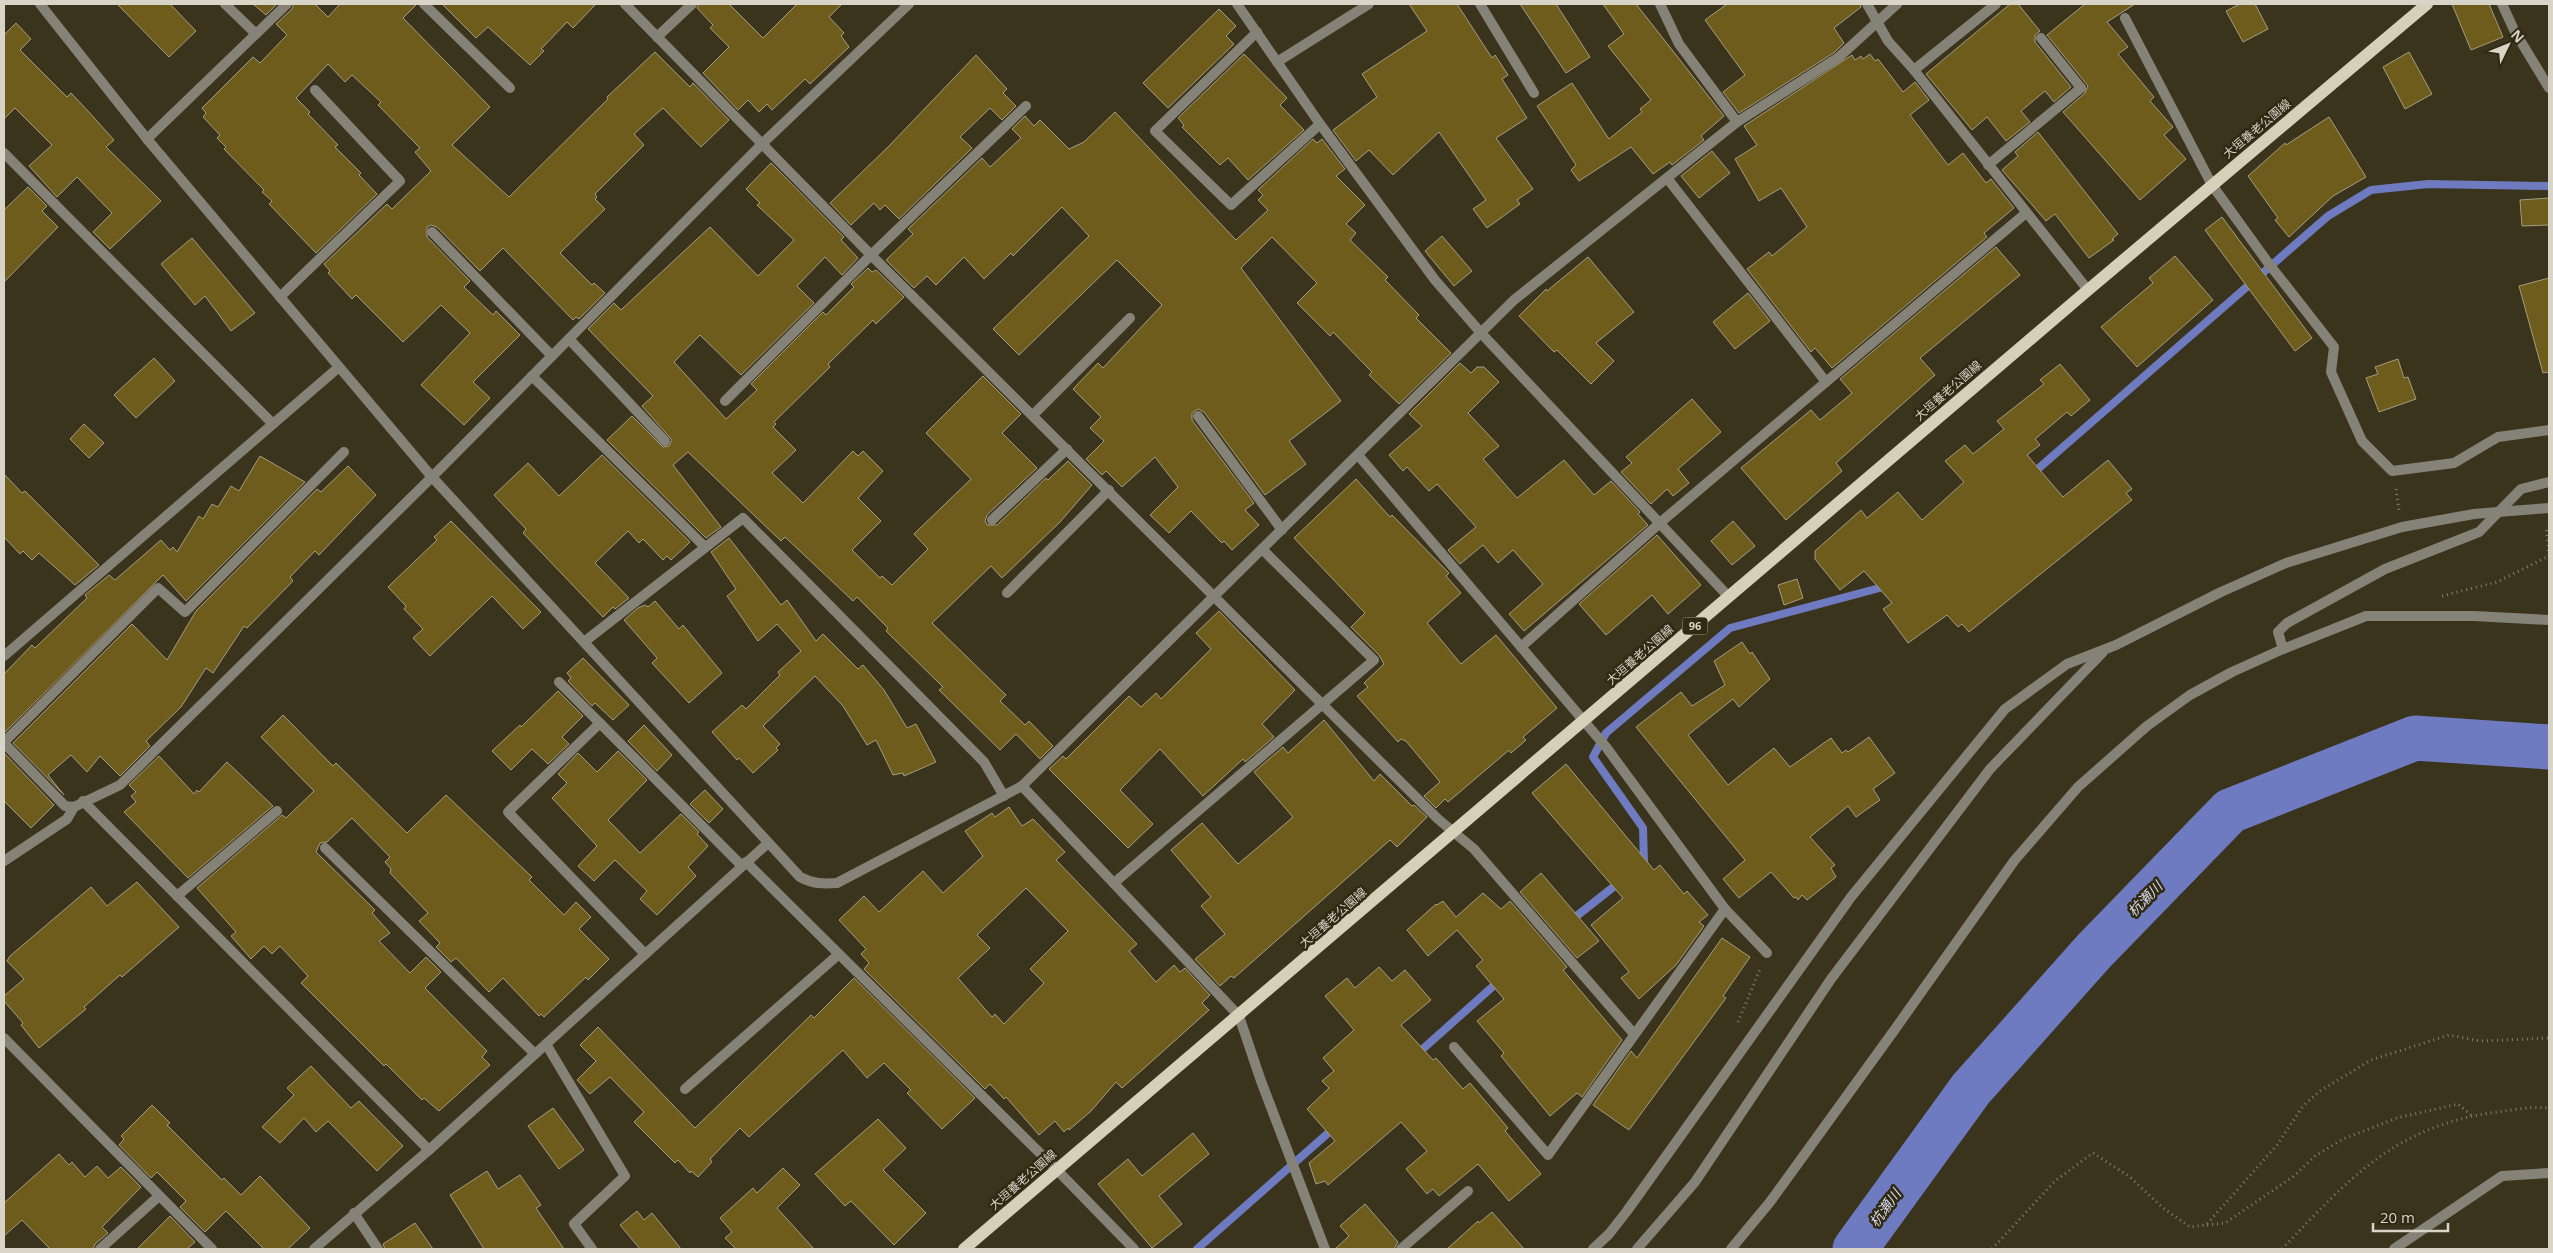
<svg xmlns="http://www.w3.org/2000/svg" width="2553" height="1253" viewBox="0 0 2553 1253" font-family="'Open Sans','Noto Sans JP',sans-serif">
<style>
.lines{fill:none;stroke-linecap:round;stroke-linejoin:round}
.stream{stroke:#6f7bc0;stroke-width:8}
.river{stroke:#6f7bc0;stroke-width:45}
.building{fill:#6d5c1b;stroke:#a59d83;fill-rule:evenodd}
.path{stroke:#837e6b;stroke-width:3;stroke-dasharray:1 4;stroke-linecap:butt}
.lane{stroke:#858277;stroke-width:10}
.street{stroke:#858277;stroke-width:10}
.primary{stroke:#d7d0b9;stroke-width:12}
.labels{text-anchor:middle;stroke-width:5;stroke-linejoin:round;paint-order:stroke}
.shield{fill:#302a13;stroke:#a6a191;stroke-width:1}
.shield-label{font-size:11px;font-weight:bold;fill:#d8d4c7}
.street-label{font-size:12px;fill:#d8d4c7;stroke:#302a13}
.water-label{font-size:14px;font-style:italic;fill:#d9ddf1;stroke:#302a13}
</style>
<rect width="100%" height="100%" fill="#3b341d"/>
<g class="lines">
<g class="stream">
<polyline points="2031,475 2328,216 2371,190 2428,184 2549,186"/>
<polyline points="1639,866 1644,862 1643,828 1593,757 1606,733 1730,628 1887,586"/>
<polyline points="1569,922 1621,881"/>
<polyline points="1416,1055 1499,981"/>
<polyline points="1197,1249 1335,1127"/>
</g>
<polyline class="river" points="1855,1249 1971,1089 2094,951 2230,811 2415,738 2549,747"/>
</g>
<g class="building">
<polygon points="117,4 170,4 196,31 169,57"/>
<polygon points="253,4 277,4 266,15"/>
<polygon points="294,4 315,4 328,17 340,4 417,4 403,18 490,107 452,145 509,197 608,99 607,97 655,52 690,87 693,83 729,120 701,147 663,108 634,134 644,145 595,194 597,197 595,199 605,209 560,253 592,285 594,283 605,293 579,319 576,317 573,320 503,248 480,271 437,227 431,225 427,227 427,237 470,281 464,287 493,315 496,311 520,335 473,382 490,398 464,425 421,385 470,333 441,305 403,342 356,295 352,299 328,273 330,271 324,264 387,204 392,209 431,171 415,152 420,148 378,105 381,102 352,75 345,82 328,64 296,98 310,112 308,114 338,145 335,147 361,173 359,175 377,194 316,253 269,204 272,201 262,192 264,190 224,149 226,147 217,138 220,135 203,117 206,113 202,108 253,57 260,63 287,35 276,24 292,9"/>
<polygon points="442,4 596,4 573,28 567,22 541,49 544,51 530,65 488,27 476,38"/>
<polygon points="699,4 729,4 763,38 797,4 842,4 829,17 844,33 841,36 849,47 810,84 805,79 772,110 767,104 759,112 748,100 738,110 703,73 729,47 710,28 713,25 697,8"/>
<polygon points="1409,4 1457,4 1492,58 1495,55 1508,75 1502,79 1527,118 1496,138 1533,189 1517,200 1520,204 1487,228 1473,209 1486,200 1439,132 1393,175 1369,150 1356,161 1333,130 1377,97 1362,74 1427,31"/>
<polygon points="1520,4 1556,4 1590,57 1566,73"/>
<polygon points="1603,4 1636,4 1724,116 1701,136 1704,140 1672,165 1670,162 1653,174 1631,147 1579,181 1571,170 1576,165 1537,106 1572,83 1609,139 1642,112 1640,109 1651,100 1608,46 1624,34"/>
<polygon points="1727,4 1860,4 1861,7 1834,28 1844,43 1835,52 1739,113 1723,92 1745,75 1705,20"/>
<polygon points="2010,4 2018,4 2040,31 2035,35 2035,42 2071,87 2054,102 2045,91 2021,111 2030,122 2006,141 1987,117 1972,130 1926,74"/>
<polygon points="2085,4 2135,4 2107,22 2128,47 2118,54 2154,97 2150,101 2173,127 2164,135 2186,159 2140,200 2063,112 2085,93 2088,86 2047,35"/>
<polygon points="2240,4 2255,4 2268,29 2243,42 2226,11"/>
<polygon points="2452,4 2489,4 2503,37 2471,50"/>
<polygon points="1219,9 1236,26 1226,36 1234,44 1168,108 1143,83"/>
<polygon points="16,23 31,39 20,50 67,97 71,93 88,111 114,140 106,147 161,201 110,249 93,232 112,213 77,177 57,197 29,166 52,145 15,108 4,119 4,33 5,34"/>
<polygon points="2409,52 2432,94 2405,109 2383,67"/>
<polygon points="1244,54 1287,98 1280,105 1304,130 1248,180 1228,158 1220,165 1182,127 1184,125 1178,118"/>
<polygon points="1870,54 1875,61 1878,59 1903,92 1915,82 1929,100 1910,115 1948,165 1963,153 1986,183 1991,179 2014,208 1984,233 1987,237 1832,368 1815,348 1811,352 1747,269 1769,252 1772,256 1807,227 1781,188 1759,201 1735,159 1757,145 1744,126 1852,55 1855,60 1861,56 1863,59"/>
<polygon points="976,55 1007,89 1003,93 1016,106 1002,120 990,108 960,137 972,148 899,219 885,205 880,210 874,203 851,225 830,203 888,147"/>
<polygon points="1115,112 1236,240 1268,210 1258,200 1263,195 1258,190 1313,139 1317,143 1322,139 1345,169 1336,176 1365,205 1346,224 1356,233 1350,240 1388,277 1385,280 1419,315 1416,318 1451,353 1399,404 1369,375 1372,372 1333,332 1330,336 1297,303 1317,283 1272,237 1241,268 1341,401 1289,441 1306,464 1265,495 1204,412 1198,409 1192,413 1192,420 1254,503 1245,510 1259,525 1232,550 1224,541 1222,543 1191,511 1169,533 1150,515 1178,487 1155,457 1122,487 1106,471 1102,475 1086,459 1104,441 1090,428 1101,417 1073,389 1098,363 1103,368 1162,305 1117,260 1019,355 993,329 1089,236 1062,207 1013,256 1011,253 984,279 964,257 936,285 927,276 914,288 886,260 913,234 908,229 982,158 990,167 1021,138 1012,129 1025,116 1034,126 1040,120 1069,149 1084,142"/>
<polygon points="2329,117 2366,177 2333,196 2289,237 2275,220 2278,218 2248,176 2285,143 2286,145"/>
<polygon points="2038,132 2118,234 2112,239 2114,240 2089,258 2055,214 2046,221 2002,170 2018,156 2015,152"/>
<polygon points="1712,151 1730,173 1699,198 1681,176"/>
<polygon points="771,163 844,237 841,240 858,258 842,275 825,257 797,286 814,303 741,375 700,335 674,362 726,419 757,390 751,384 823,312 826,315 854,287 851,284 868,268 872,272 876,270 904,297 876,324 873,320 828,364 830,367 774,422 776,424 773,427 796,450 772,473 803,503 853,451 858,456 863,451 883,471 858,498 881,521 852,550 880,578 882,576 892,585 928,549 914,534 971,479 926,433 983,376 1021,414 1002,433 1037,468 987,515 985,521 987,525 997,525 1046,478 1048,480 1068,461 1092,485 1060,522 1002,578 991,566 932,623 1006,695 1000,701 1025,725 1029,721 1053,746 1040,759 1016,734 1000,750 939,690 943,687 886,631 888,628 857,597 853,601 785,537 781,541 688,452 673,465 721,527 706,538 607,440 632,416 663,447 669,446 672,440 642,406 653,396 588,329 614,303 621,310 710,227 758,276 794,240 757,205 760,203 746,189"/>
<polygon points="28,187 47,206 42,211 58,227 4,282 4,210"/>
<polygon points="2549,198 2549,225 2522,226 2520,200"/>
<polygon points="2222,217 2312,338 2295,351 2205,230"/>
<polygon points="1442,236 1472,271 1454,286 1425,251"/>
<polygon points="192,238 255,313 231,331 205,296 195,305 161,264"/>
<polygon points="1996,247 2020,275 1920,358 1935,375 1836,463 1842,471 1786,520 1741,468 1811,410 1820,420 1852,393 1840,379"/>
<polygon points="2175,256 2213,300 2137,367 2101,327 2153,283 2149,278"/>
<polygon points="1588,257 1634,312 1596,343 1614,361 1591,384 1557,350 1554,352 1519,316 1546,289 1547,291"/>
<polygon points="2549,278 2549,372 2543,373 2519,286"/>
<polygon points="1748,293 1770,321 1735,349 1713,322"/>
<polygon points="154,358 175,381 136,418 114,395"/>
<polygon points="2398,359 2404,378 2408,377 2416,399 2379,412 2366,378 2378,374 2375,367"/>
<polygon points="1460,363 1471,373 1477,367 1484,367 1499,382 1468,413 1499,446 1483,459 1517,498 1564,460 1594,495 1611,481 1640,512 1638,514 1648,525 1524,631 1509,614 1543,584 1513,550 1498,563 1483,545 1460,564 1448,550 1476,527 1437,484 1429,491 1407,467 1403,471 1389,455 1422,426 1409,414"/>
<polygon points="2060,364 2090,400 2071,416 2067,412 2035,439 2040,445 2027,455 2063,497 2108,460 2132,489 2126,493 2132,500 1969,632 1962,624 1958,627 1947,615 1908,643 1883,609 1892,603 1864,571 1840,590 1815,559 1815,551 1861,510 1867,518 1898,492 1922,520 1964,482 1945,461 1965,445 1973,454 2004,429 1997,421 2044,384 2040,380"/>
<polygon points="1692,399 1721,432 1678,469 1689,483 1673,496 1667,489 1651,504 1621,472 1632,463 1626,457"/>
<polygon points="84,424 104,443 89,458 70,439"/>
<polygon points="602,455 690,542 671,560 667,556 663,560 643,539 639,543 628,531 595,563 629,598 615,609 613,607 603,617 523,533 526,529 494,495 528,463 559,496"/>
<polygon points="260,456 305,482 186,601 163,575 4,733 4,674 32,645 35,648 87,598 85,595 109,575 115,580 161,540 170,550 173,547 177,552 199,516 203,519 212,504 218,507 231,486 239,491"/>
<polygon points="348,466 376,495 319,555 315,551 290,577 293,581 247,628 244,626 213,673 206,668 181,707 146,741 150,746 120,776 100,756 87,772 71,755 48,775 64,795 13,743 132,624 167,660 196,611 317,489 321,492"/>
<polygon points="4,474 22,493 25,491 99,565 75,585 39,553 32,560 23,551 20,554 4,537"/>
<polygon points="1356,479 1390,517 1392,515 1449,573 1446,576 1461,593 1427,623 1461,664 1496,635 1557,708 1523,737 1526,740 1511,753 1509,750 1448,802 1445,799 1436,808 1424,796 1440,782 1406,741 1401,739 1398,742 1357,696 1368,687 1364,683 1384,664 1379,655 1351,627 1365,613 1294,538"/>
<polygon points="451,521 541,612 523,629 492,596 430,656 413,638 423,629 404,609 406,606 388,587 437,540 434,537"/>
<polygon points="1733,521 1755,546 1732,565 1711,541"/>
<polygon points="1657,535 1701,585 1668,614 1652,595 1606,635 1579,604"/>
<polygon points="729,538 781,605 787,600 816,641 823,634 858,669 863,665 884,690 907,728 916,724 936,762 904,776 903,773 893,775 876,740 867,745 843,706 815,676 763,726 780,744 776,748 778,750 753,773 739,758 737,760 712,732 742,705 746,709 780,675 778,672 801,651 777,624 758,641 727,596 736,589 711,552"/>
<polygon points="1797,579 1803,598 1784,605 1778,585"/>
<polygon points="655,601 679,629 683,625 722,673 689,703 652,663 657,658 624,620 638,608 645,605 648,607"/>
<polygon points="1219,611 1295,690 1262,724 1274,737 1245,762 1243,759 1203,796 1160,749 1120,790 1153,824 1128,848 1049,769 1063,756 1066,759 1129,696 1141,707 1156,693 1161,699 1211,649 1196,633"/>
<polygon points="1742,642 1750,654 1752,652 1770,679 1739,707 1733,699 1688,735 1728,785 1774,748 1790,767 1831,738 1842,753 1846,750 1848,752 1869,737 1895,773 1873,789 1880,800 1856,817 1848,806 1810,837 1835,865 1831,868 1836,877 1807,900 1802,895 1798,900 1796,897 1794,898 1771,872 1739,898 1723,879 1745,860 1636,727 1681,692 1692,706 1725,685 1714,661"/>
<polygon points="583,658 629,705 613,720 595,703 592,706 568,681 571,678 567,673"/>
<polygon points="558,691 583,716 562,737 569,744 548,764 532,749 511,770 492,751 520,725 521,727"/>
<polygon points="283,715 333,766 336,763 407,833 446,795 532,877 529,880 564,915 576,902 591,917 579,929 609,959 588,980 586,977 544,1017 541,1014 539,1016 503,978 489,992 456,958 451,962 436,947 440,943 419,921 428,913 390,873 391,869 385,862 390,857 352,818 327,842 320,843 316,852 375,910 372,913 390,933 379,941 410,973 426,957 441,972 425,988 487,1051 482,1057 490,1065 439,1111 424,1098 422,1100 386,1064 384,1066 301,983 308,976 280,946 272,954 264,946 251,959 231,936 236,932 197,888 282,815 286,818 314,791 261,737"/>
<polygon points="1324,720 1374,781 1380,774 1412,806 1414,805 1427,817 1397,847 1390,840 1234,978 1231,976 1220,986 1195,959 1225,934 1201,906 1211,897 1171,850 1202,823 1238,864 1257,848 1293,817 1254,772 1283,747 1288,753"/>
<polygon points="644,725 672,755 657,771 628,741"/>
<polygon points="618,751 647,780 608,820 640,853 681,814 699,832 697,834 708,846 688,867 696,876 657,915 640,899 647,891 615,860 594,881 578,866 597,846 552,798 567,783 558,774 578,753 597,772"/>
<polygon points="4,753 54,805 31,828 4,801"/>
<polygon points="159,756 194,794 197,790 199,792 227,762 273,806 188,878 124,812 136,802 131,796 136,792 129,785"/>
<polygon points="1566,764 1654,870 1660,865 1684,894 1687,891 1708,915 1699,922 1704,926 1676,965 1639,999 1621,978 1629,972 1591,925 1623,898 1532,793"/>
<polygon points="705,790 723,809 709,823 690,804"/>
<path d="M1009 807 1022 826 1033 819 1065 852 1056 860 1137 944 1129 951 1156 982 1174 965 1180 972 1185 968 1210 995 1202 1003 1209 1010 1122 1088 1116 1082 1091 1111 1069 1130 1068 1128 1064 1132 1055 1121 1039 1135 1006 1097 1004 1099 990 1084 985 1089 864 969 869 963 861 954 866 949 839 920 864 896 879 912 923 871 943 893 983 856 965 831 992 813 995 817ZM1026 888 1068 931 1030 969 1044 983 1004 1024 995 1014 992 1017 958 978 990 948 977 935Z"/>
<polygon points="1541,873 1599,941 1577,958 1520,892"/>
<polygon points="137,882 179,927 122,977 120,975 84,1007 86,1009 39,1048 21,1025 23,1023 4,1001 4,996 24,979 7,961 10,956 91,887 107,906"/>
<polygon points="1483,893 1501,909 1510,901 1567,967 1563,970 1622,1040 1582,1097 1577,1093 1550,1116 1501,1056 1504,1053 1477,1021 1504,999 1476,966 1483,960 1457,930 1428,956 1407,930 1436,904 1437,905 1443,901 1456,917"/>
<polygon points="1722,938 1750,957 1723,996 1726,998 1629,1130 1593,1105 1631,1051 1637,1058"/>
<polygon points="1379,967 1392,981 1405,970 1431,1000 1401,1025 1433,1060 1436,1058 1463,1089 1470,1083 1508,1128 1505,1131 1541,1174 1509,1201 1478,1164 1439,1196 1433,1189 1427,1194 1406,1169 1427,1151 1401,1122 1328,1185 1325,1181 1316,1184 1309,1163 1335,1141 1307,1109 1329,1088 1322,1081 1334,1071 1323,1058 1354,1030 1325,996 1347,978 1355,988"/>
<polygon points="854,978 975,1098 942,1129 907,1093 911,1090 884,1063 867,1078 843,1050 749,1137 740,1128 710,1159 712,1162 698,1177 691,1171 690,1173 678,1160 675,1163 634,1122 644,1112 610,1077 590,1094 577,1080 596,1061 580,1045 598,1027 695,1128 811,1015 814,1018"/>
<polygon points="311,1066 351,1108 359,1101 403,1146 377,1171 328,1121 316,1132 304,1118 280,1143 262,1127 294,1095 287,1088"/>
<polygon points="152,1105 170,1123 167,1125 222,1180 224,1178 241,1195 260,1176 310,1228 288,1249 264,1249 226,1211 205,1232 180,1207 186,1201 157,1172 151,1178 119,1145 124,1139 121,1136"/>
<polygon points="553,1108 584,1150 559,1169 528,1126"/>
<polygon points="878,1119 906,1148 883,1170 926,1213 894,1245 851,1201 845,1206 815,1174"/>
<polygon points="1193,1133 1209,1154 1159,1196 1182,1224 1152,1248 1098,1184 1128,1159 1142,1176"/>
<polygon points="59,1154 69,1165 72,1162 85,1177 97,1166 108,1178 121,1167 141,1187 102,1227 108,1233 95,1244 93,1249 50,1249 22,1220 4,1236 4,1203"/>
<polygon points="783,1168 800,1185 777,1208 814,1249 736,1249 725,1238 732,1232 720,1218 753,1188 757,1193"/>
<polygon points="487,1171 498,1189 520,1175 541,1205 536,1208 564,1249 484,1249 450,1195"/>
<polygon points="1365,1204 1398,1242 1394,1249 1335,1249 1349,1236 1340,1226"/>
<polygon points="637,1211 644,1220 652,1213 681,1249 640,1249 620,1225"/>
<polygon points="1492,1212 1524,1249 1447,1249 1478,1221 1479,1223"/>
<polygon points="170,1216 195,1242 187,1249 137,1249"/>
<polygon points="415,1223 433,1249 385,1249 383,1244"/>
</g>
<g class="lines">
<g class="path">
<polyline points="2396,489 2399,510"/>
<polyline points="2442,596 2497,582 2549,556 2546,526"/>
<polyline points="1738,1022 1761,967"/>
<polyline points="2207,1225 2225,1223 2294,1176 2315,1156 2343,1139 2397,1118 2458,1104 2471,1115"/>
<polyline points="1992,1249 2055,1181 2093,1153 2130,1177 2163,1208 2190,1227 2206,1225 2277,1145 2303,1106 2320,1091 2371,1060 2449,1035 2480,1041 2549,1038"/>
<path d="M2282 1249C2349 1179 2394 1126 2497 1112 2514 1110 2531 1106 2549 1108"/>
</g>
<polyline class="lane" points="2041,38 2081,88"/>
<g class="street">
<path d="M40 4 147 139 432 477 800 877C813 884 823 884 837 883L1022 786 1514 300 1737 122 1839 57 1897 4"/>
<polyline points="225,4 256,34"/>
<polyline points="424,4 510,88"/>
<polyline points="625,4 871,255 1322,704 1438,819 1474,849 1634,1034"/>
<polyline points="1237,4 1320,124 1435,280 1481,333 1729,597"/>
<polyline points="1480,4 1534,93"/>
<polyline points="1660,4 1679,44 1737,122"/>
<polyline points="1867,4 1888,41 1914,70 2088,290"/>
<polyline points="2502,4 2515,32 2549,88"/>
<polyline points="2125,18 2212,185 2269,264 2334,347 2331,372 2362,441 2392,471 2454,463 2498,437 2549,430"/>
<polyline points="1257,32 1155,131 1231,205 1320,124"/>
<polyline points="657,37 692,4"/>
<polyline points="1277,62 1369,4"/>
<polyline points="1914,70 1996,4"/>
<polyline points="147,139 287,4"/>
<polyline points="4,153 273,424"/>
<polyline points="1988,165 2081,88"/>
<polyline points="1667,178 1826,382 2026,213"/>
<polyline points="432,232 552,356"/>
<polyline points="280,297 400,181 315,90"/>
<polyline points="569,339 665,441"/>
<polyline points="532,376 705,547"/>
<polyline points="725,401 871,255 1026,106"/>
<polyline points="1033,415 1130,318"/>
<polyline points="1198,416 1282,530"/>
<polyline points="1358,455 1606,747 1725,909 1767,953"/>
<polyline points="992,520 1067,449"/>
<polyline points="1007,593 1109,490"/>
<polyline points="584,642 743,518 984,762 1004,796"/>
<polyline points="1521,647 1661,522 1826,382"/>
<polyline points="2283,649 2278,632 2287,623 2385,569 2479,532 2521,489 2549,482"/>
<polyline points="4,656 339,367"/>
<polyline points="559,682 742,866"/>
<polyline points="600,723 508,812 645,954"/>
<polyline points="4,742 158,588 185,612 344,452"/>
<polyline points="4,743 65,806 74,807 120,785 432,477 762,144 909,4"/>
<polyline points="1022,786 1239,1016 1261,1081 1325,1249"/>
<polyline points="83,801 429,1150"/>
<polyline points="325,848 535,1054"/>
<polyline points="4,861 67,819 74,807"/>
<polyline points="746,862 1056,1169 1134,1249"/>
<polyline points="1114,883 1374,660 1262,549"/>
<polyline points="177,896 277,811"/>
<polyline points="4,1038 212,1249"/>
<polyline points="546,1044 625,1176 574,1224 592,1249"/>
<polyline points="1454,1047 1548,1155 1725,909"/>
<polyline points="685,1089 839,954"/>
<polyline points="354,1213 378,1249"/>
<polyline points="100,1249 159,1196"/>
<polyline points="314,1249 429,1150 768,843"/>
<polyline points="1401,1249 1468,1191"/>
<polyline points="1593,1249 1609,1234 1627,1211 1851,897 2005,709 2067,664 2116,645 2221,592 2286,563 2402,527 2474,514 2549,508"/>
<polyline points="1637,1249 1695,1182 1831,979 1990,769 2103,652"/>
<polyline points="1731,1249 1770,1202 1893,1032 2014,861 2078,787 2147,726 2190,695 2232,672 2283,649 2366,616 2474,616 2549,620"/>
<polyline points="2394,1249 2502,1176 2549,1173"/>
</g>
<polyline class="primary" points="964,1249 2088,290 2427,4"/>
</g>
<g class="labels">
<rect class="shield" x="1682.5" y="617.5" width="25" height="17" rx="4"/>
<g class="shield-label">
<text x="1695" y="630">96</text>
</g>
<g class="street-label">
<text transform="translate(2257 129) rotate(-40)" y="4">大垣養老公園線</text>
<text transform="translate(1948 391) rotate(-41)" y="4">大垣養老公園線</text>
<text transform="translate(1640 655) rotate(-41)" y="4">大垣養老公園線</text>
<text transform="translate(1333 918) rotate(-41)" y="4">大垣養老公園線</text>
<text transform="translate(1023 1180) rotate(-41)" y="4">大垣養老公園線</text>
</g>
<g class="water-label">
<text transform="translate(2145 899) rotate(-46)" y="5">杭瀬川</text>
<text transform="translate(1885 1208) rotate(-54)" y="5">杭瀬川</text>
</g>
</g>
<rect width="2553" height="1253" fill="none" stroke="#d8d4c7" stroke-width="10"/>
<g transform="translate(2508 45) rotate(47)" stroke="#302a13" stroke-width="4" paint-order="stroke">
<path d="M0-4L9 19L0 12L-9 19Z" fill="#d8d4c7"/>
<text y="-8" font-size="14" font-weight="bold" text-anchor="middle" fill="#d8d4c7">N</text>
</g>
<path d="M2373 1223v8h75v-8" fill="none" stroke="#d8d4c7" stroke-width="2.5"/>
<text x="2380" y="1223" font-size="15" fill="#d8d4c7" stroke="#302a13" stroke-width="4" paint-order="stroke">20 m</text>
</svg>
